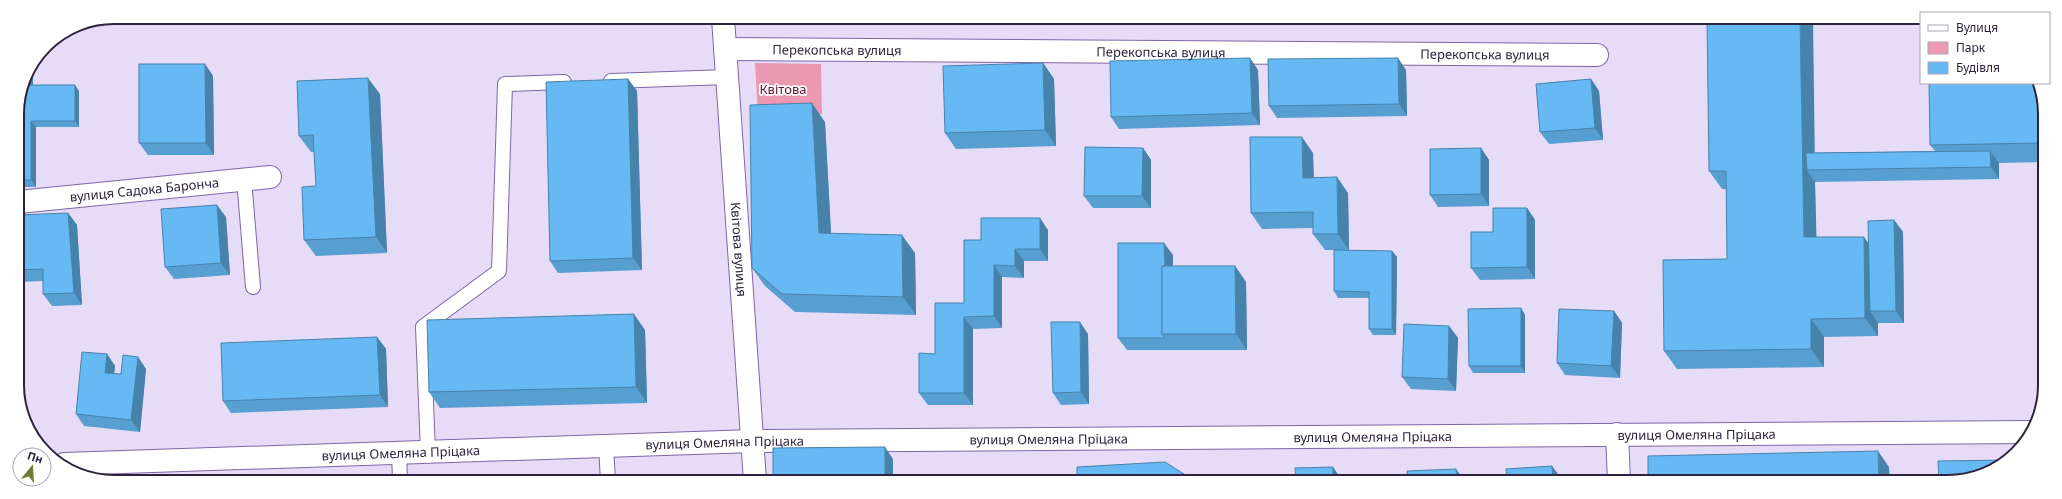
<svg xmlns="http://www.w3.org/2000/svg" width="2062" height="499" viewBox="0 0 2062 499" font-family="'Noto Sans',sans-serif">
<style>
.green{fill:#ea99b1}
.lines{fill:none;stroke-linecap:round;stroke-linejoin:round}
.service-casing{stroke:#7e66a6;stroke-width:16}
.minor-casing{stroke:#7e66a6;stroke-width:24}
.service{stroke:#fff;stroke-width:14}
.minor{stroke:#fff;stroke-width:22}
.wall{fill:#589fd1}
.shaded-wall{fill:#4782aa}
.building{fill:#66b9f3;stroke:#4782aa}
.labels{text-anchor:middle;stroke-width:3.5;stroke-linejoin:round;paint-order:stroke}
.street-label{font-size:13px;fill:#2e233e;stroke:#fff}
.park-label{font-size:13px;fill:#631133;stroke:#fff}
.rim{fill:none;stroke:#2e233e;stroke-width:2}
</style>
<rect width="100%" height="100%" fill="#e6dcf8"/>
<polygon class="green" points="755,63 821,64 822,114 758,116"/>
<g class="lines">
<g class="service-casing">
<g id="service">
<polyline points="611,81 727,77"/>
<polyline points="244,179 253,287"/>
<polyline points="606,446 608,481"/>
<polyline points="428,452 423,327 499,271 505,84 564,82"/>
<polyline points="399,453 400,480"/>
</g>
</g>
<g class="minor-casing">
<g id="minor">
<path id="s1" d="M723 18 755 481"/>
<path id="s2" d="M725 49 1597 55"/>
<path id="s3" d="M18 202 270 177"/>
<polyline points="1617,434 1619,481"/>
<path id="s4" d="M64 464 753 441 2032 432"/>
</g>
</g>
<use href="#service" class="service"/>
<use href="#minor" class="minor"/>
</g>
<g class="wall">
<polygon points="313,17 416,17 416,21 318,25"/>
<polygon points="1006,18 1092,18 1092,21 1010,23"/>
<polygon points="1128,18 1166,18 1166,23 1132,24"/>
<polygon points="1275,18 1333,18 1333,19 1276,20"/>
<polygon points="1250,58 1258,70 1260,125 1119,129 1111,117"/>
<polygon points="33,63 33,85 79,91 79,127 36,127 36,187 18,187 17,108 27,71"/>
<polygon points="1043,63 1054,79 1056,146 956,149 945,133"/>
<polygon points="205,64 213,76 214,155 148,155 139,143"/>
<polygon points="1406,70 1407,116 1277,118 1269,106"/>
<polygon points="628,79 637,91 642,270 558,273 550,261"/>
<polygon points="1591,79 1599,91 1603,140 1549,144 1540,132"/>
<polygon points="380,94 387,253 316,256 304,240 316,186 314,152 311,152 299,136"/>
<polygon points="2043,95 2043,162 1999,163 1999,179 1815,182 1816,237 1868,243 1894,220 1903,232 1904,323 1878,323 1878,336 1824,337 1824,367 1677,369 1664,351 1727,259 1726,189 1722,189 1709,171 1815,153 1935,151 1930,145"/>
<polygon points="825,122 831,233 915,253 916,315 795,312 765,286 752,268"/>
<polygon points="1143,148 1151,160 1151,208 1093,208 1084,196"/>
<polygon points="1481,148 1489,160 1489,206 1438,207 1430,195"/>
<polygon points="1313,153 1314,177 1348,193 1349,250 1392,251 1397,257 1396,335 1373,335 1369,329 1369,298 1338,298 1334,291 1334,250 1325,250 1313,234 1313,228 1262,229 1251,213"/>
<polygon points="1527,208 1535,220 1535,279 1480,280 1471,268 1493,232"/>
<polygon points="68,213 77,225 82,305 52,306 43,294 43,281 18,282 18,215"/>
<polygon points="226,217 230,275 174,279 165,267"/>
<polygon points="1048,230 1048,261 1024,261 1024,278 1002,277 1002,328 973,329 973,405 928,405 919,393 935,354 964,303 981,240"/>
<polygon points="1173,255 1173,266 1235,266 1246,282 1247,350 1127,350 1118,338"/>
<polygon points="1521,308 1525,315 1525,373 1473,373 1469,366"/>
<polygon points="1614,311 1622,323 1620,378 1565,375 1557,363"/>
<polygon points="1449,326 1458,338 1456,391 1411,389 1402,377"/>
<polygon points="645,330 647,403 440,408 429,392"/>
<polygon points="1088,334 1089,404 1061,405 1053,393"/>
<polygon points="377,337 386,349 388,407 231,413 223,401"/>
<polygon points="107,354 115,366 114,374 121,374 138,357 146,369 140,432 84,426 76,414"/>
</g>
<g class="shaded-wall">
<polygon points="1162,18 1166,18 1166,23"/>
<polygon points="1800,19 1813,19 1815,170 1807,170 1815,182 1817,256 1804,237"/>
<polygon points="1250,58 1258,70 1260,125 1252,113"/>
<polygon points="1398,58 1406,70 1407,116 1399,104"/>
<polygon points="33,63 33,92 28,85 28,70"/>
<polygon points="1043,63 1054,79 1056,146 1045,130"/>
<polygon points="205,64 213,76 214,155 206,143"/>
<polygon points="368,78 380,94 387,253 376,237"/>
<polygon points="628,79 637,91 642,270 633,258"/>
<polygon points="1591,79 1599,91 1603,140 1595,128"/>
<polygon points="75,85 79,91 79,127 75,121"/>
<polygon points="812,103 825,122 832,252 819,233"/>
<polygon points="31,121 36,127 36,187 31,180"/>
<polygon points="1302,137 1313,153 1314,193 1303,178"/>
<polygon points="1143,148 1151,160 1151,208 1142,196"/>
<polygon points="1481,148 1489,160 1489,206 1481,194"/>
<polygon points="1990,151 1999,163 1999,179 1991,167"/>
<polygon points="1337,177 1348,193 1349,250 1338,234"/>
<polygon points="217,205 226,217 230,275 221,263"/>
<polygon points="1527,208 1535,220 1535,279 1527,267"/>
<polygon points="68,213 77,225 82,305 74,293"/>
<polygon points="1040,218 1048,230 1048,261 1040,249"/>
<polygon points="1894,220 1903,232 1904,323 1896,311"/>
<polygon points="902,235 915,253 916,315 903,297"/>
<polygon points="1864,237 1877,255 1870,311 1878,323 1878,336 1865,318"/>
<polygon points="1164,243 1173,255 1173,334 1165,334"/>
<polygon points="1015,249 1024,261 1024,278 1015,266"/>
<polygon points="1392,251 1397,257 1396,335 1392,329"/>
<polygon points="994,265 1002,277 1002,328 994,316"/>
<polygon points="1235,266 1246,282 1247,350 1236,334"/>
<polygon points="1521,308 1525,315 1525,373 1521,366"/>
<polygon points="1614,311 1622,323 1620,378 1611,366"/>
<polygon points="634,314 645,330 647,403 636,387"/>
<polygon points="964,317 973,329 973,405 964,393"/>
<polygon points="1811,319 1824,337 1824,367 1811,349"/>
<polygon points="1080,322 1088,334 1089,404 1081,392"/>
<polygon points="1449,326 1458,338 1456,391 1448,379"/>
<polygon points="377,337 386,349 388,407 380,395"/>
<polygon points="107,354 115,366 113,385 105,373"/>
<polygon points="138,357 146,369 140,432 131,420"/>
<polygon points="885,447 893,459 893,481 885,481"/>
<polygon points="1878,451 1889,467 1890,482 1879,482"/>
<polygon points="1552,466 1561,478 1561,481 1553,481"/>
<polygon points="1333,467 1341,479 1341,481 1333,481"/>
<polygon points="1456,469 1465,481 1457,481"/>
</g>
<g class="building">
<polygon points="1707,19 1800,19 1804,237 1864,237 1865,318 1811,319 1811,349 1664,351 1663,260 1727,259 1726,171 1709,171"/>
<polygon points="1250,58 1252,113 1111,117 1110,61"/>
<polygon points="1398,58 1399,104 1269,106 1268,59"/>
<polygon points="1043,63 1045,130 945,133 943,66"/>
<polygon points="139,64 205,64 206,143 139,143"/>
<polygon points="28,70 28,85 75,85 75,121 31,121 31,180 18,180 17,108 27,71"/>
<polygon points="368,78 376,237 304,240 302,187 316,186 313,135 299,136 297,81"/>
<polygon points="628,79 633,258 550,261 546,82"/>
<polygon points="1591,79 1595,128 1540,132 1536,84"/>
<polygon points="1929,83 2037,83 2043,95 2043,143 1930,145"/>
<polygon points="812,103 819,233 902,235 903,297 782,294 752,268 750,105"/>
<polygon points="1250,137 1302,137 1303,178 1337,177 1338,234 1313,234 1313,212 1251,213"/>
<polygon points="1085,147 1143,148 1142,196 1084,196"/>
<polygon points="1481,148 1481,194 1430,195 1430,149"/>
<polygon points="1990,151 1991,167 1807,170 1806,153"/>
<polygon points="217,205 221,263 165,267 161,209"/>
<polygon points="1493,208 1527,208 1527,267 1471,268 1471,232 1493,232"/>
<polygon points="68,213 74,293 43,294 43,269 18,270 18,215"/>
<polygon points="981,218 1040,218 1040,249 1015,249 1015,266 994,265 994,316 964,317 964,393 919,393 919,353 935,354 935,303 964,303 964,240 981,240"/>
<polygon points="1894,220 1896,311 1870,311 1868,221"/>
<polygon points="1118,243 1164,243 1165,266 1162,266 1162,334 1165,338 1118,338"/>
<polygon points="1334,250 1392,251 1392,329 1369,329 1369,292 1334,291"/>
<polygon points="1162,266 1235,266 1236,334 1162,334"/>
<polygon points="1521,308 1521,366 1469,366 1468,309"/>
<polygon points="1559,309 1614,311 1611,366 1557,363"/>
<polygon points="634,314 636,387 429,392 427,320"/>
<polygon points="1051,322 1080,322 1081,392 1053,393"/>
<polygon points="1404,324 1449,326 1448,379 1402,377"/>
<polygon points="377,337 380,395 223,401 221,343"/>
<polygon points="82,352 107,354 105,373 121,374 123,355 138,357 131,420 76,414"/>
<polygon points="885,447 885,481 773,481 773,448"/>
<polygon points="1878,451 1879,482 1648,482 1648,456"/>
<polygon points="2009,460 1985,475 1954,482 1939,482 1938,461"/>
<polygon points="1165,462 1195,481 1077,481 1077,467"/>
<polygon points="1552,466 1553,481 1507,481 1506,469"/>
<polygon points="1333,467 1333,481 1296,481 1295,468"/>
<polygon points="1456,469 1457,481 1408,481 1407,471"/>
</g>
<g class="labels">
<g class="street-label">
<text dy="5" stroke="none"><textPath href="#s2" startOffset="112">Перекопська вулиця</textPath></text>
<text dy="5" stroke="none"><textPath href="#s2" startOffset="436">Перекопська вулиця</textPath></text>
<text dy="5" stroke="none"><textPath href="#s2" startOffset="760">Перекопська вулиця</textPath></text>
<text dy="5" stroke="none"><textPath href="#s3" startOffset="127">вулиця Садока Баронча</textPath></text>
<text dy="5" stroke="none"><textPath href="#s1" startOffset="232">Квітова вулиця</textPath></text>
<text dy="5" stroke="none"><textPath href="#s4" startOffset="1633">вулиця Омеляна Пріцака</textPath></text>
<text dy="5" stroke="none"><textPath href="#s4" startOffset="1309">вулиця Омеляна Пріцака</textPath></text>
<text dy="5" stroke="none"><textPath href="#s4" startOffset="985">вулиця Омеляна Пріцака</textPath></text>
<text dy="5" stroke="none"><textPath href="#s4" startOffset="661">вулиця Омеляна Пріцака</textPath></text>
<text dy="5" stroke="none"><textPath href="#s4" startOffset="337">вулиця Омеляна Пріцака</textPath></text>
</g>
<g class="park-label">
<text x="783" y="94">Квітова</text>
</g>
</g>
<path d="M0 0H2062V499H0ZM114 24H1948A90 90 0 0 1 2038 114V385A90 90 0 0 1 1948 475H114A90 90 0 0 1 24 385V114A90 90 0 0 1 114 24Z" fill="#fff" fill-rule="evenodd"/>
<path class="rim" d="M114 24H1948A90 90 0 0 1 2038 114V385A90 90 0 0 1 1948 475H114A90 90 0 0 1 24 385V114A90 90 0 0 1 114 24Z"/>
<rect x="1920" y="12" width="130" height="72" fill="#ffffff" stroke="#aba7b2"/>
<rect x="1928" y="25" width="20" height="6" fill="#ffffff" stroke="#aba7b2"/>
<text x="1956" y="32" font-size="12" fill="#2e233e">Вулиця</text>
<rect x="1928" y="42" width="20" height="12" fill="#ea99b1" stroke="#aba7b2"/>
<text x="1956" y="52" font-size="12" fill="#2e233e">Парк</text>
<rect x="1928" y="62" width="20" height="12" fill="#66b9f3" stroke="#aba7b2"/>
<text x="1956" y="72" font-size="12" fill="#2e233e">Будівля</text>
<g transform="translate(32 467) rotate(18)"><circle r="19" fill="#ffffff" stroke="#aba7b2"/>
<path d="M0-3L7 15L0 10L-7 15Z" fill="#6e8030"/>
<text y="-6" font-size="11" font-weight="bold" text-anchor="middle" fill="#2e233e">Пн</text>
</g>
</svg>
